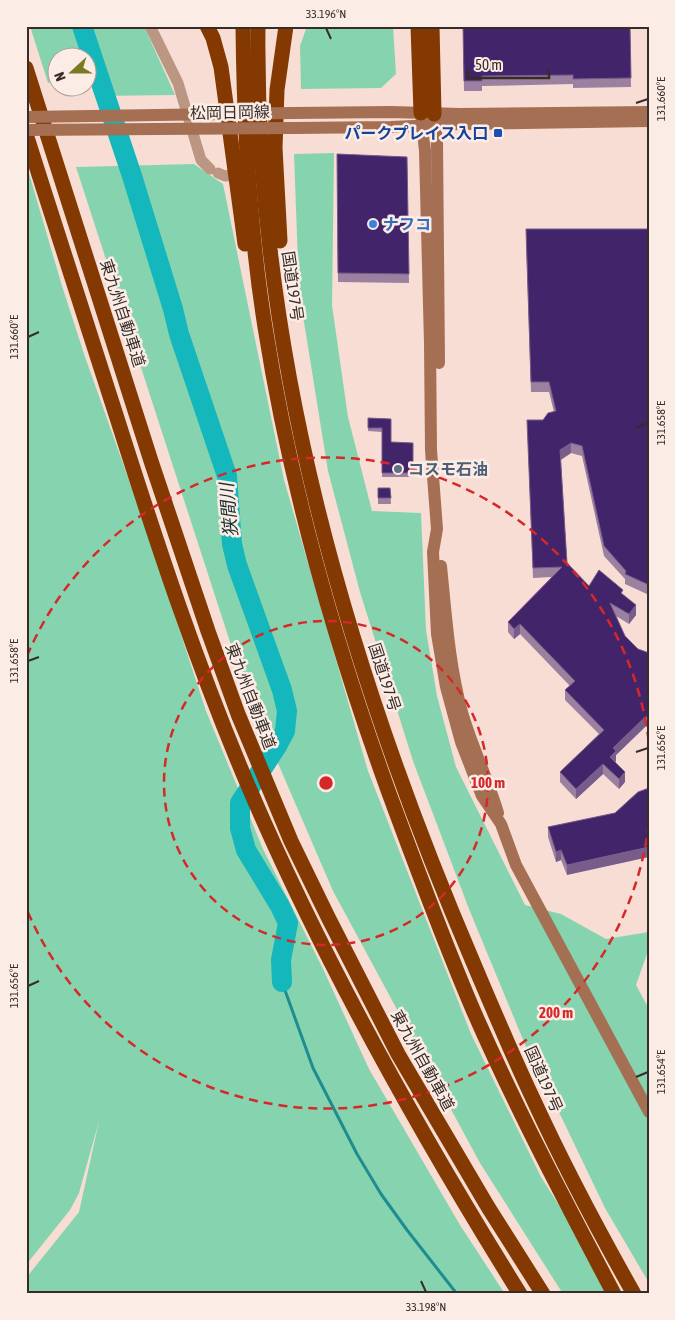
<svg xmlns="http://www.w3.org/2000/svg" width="675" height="1320" viewBox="0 0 675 1320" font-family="'Asap Condensed','Noto Sans JP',sans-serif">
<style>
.green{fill:#86d4af}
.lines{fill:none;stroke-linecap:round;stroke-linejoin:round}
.stream{stroke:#1e8d90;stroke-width:3}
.river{stroke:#14b7bc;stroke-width:20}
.street{stroke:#bb9682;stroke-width:11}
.secondary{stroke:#a56f53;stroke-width:12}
.highway{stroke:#843902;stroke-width:15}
.secondary-bridge{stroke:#a56f53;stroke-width:12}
.wall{fill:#9c809f}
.shaded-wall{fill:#785c8a}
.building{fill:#42246b;stroke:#785c8a}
.ticks{fill:none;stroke:#362c28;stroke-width:2}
.ring{fill:none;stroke:#d62828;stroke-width:2.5;stroke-dasharray:9 6}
.transit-dot{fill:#1a4fb4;stroke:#fcece6;stroke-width:2}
.shop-dot{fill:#3f7fe0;stroke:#fcece6;stroke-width:2}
.service-dot{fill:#5c6f8a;stroke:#fcece6;stroke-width:2}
.labels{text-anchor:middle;stroke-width:5;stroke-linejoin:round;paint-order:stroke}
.street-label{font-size:16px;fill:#362c28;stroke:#fcece6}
.transit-label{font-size:16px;font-weight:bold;fill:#164399;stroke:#fcece6;text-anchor:end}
.shop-label{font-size:16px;font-weight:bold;fill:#366cbe;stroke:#fcece6;text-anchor:start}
.service-label{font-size:16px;font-weight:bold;fill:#4e5e75;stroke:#fcece6;text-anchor:start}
.water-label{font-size:18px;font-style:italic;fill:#172f30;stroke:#fcece6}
.centre{fill:#d62828;stroke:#fcece6;stroke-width:2.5}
.ring-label{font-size:15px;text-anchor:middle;font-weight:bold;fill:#d62828;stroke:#fcece6;stroke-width:5;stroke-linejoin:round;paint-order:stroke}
.neatline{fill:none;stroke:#362c28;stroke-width:2}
.ticks-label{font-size:12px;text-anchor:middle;fill:#362c28}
</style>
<rect width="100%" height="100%" fill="#f7ddd3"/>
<g class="green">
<polygon points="30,26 144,26 175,95 95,96 88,75 88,58 58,58 57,80 48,83"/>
<polygon points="307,26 393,26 396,74 381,88 301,89 300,46"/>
<polygon points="334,153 332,305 348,417 372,511 421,513 426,630 437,696 456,767 525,905 561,914 606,939 649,932 649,948 636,985 649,1009 649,1283 605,1208 558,1110 531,1059 469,909 413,761 360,592 328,471 299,291 294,154"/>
<polygon points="194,164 223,184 284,480 368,771 471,1034 541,1177 615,1294 563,1294 480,1163 333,891 243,682 76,167"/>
<polygon points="26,170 28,170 62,286 85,357 146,528 206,711 263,849 324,971 369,1069 460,1225 505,1294 26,1294 26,1278 79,1212 99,1121 79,1193 70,1210 26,1265"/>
</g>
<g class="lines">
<polyline class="stream" points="282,982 313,1068 357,1154 381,1194 407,1230 457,1294"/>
<polyline class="river" points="82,26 132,176 173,309 179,334 227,476 232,544 237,565 282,690 287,711 285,731 277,746 240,803 240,828 246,850 280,906 288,923 281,960 282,982"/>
<g class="street">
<polyline points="150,26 178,83 201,160 210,169"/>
<polyline points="218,173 225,176 235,175"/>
</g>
<g class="secondary">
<polyline points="293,113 391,112 460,114 649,112"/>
<polyline points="421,113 425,151 430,343 431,450 437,529 433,552 437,634 446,687 461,742 482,796 501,824 516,865 649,1112"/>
<polyline points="434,114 437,142 439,363"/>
<polyline points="294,128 391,127 460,124 649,121"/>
<path d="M441 566C446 615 449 664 462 712 472 747 488 779 498 813"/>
</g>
<g class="highway">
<polyline points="207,26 213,38 221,67 245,244"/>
<path d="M243 26C244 127 249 228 265 327 290 486 334 641 389 793 416 866 443 940 474 1012 516 1108 565 1201 614 1294"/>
<path d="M258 26C254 350 347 667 473 962 493 1009 513 1057 535 1103 565 1168 599 1232 634 1294"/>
<polyline points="418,26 421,113"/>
<polyline points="432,26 434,114"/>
<polyline points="26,68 151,461 208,631 238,714 291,841 328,917 398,1054 488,1207 543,1294"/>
<path d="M26 134C56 229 87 324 117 418 157 544 198 669 250 790 325 965 419 1132 520 1294"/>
<polyline points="280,241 275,148 277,90 286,26"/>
</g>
<g class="secondary-bridge">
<polyline points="26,117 293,113"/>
<polyline points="26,130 294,128"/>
</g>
</g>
<g class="wall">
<polygon points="463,26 630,26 631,87 573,88 573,84 482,86 482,91 464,91"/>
<polygon points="337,154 407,157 409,283 338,282"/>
<polygon points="649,229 649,595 625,584 625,579 604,556 582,456 571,453 561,460 567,563 589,586 623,595 636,615 629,624 616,616 625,636 638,649 649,653 649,727 645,727 616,755 616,761 615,762 625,782 619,789 603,774 576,799 560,782 560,772 599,734 565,700 565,690 570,686 520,634 514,639 508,632 508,622 552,577 533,578 527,420 543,420 554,412 549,392 531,392 526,239"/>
<polygon points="368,418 391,419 391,442 413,443 413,477 382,477 382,432 368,431"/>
<polygon points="378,488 390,488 391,504 378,504"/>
<polygon points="615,813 567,875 561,860 556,862 548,837 548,827"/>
</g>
<g class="shaded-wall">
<polygon points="571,443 571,453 560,460 560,450"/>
<polygon points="636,605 636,615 629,624 629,614"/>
<polygon points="520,624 520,634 514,639 514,629"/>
<polygon points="645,717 645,727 616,755 616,761 610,767 610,757 613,748"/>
<polygon points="603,764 603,774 576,799 576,789"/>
<polygon points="625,772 625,782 619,789 619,779"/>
<polygon points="649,847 649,857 567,875 567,865"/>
<polygon points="561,850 561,860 556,862 556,852"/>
</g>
<g class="building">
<polygon points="463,26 630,26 631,78 573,79 573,75 482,76 482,81 464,81"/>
<polygon points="337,154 407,157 409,274 338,273"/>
<polygon points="526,229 649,229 649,585 625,574 626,571 604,546 582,446 571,443 560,450 567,563 589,586 599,570 623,590 621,593 636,605 629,614 610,603 625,636 638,649 649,653 649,695 648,696 649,697 649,717 645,717 613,748 616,751 610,757 625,772 619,779 603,764 576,789 560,772 604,730 565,690 575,681 520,624 514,629 508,622 562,567 533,568 527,420 543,420 548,413 556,411 549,382 531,382"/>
<polygon points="368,418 391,419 391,442 413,443 413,473 382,473 382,428 368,428"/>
<polygon points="378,488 390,488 391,498 378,498"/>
<polygon points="649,788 649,847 567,865 561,850 556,852 548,827 615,813 638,792"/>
</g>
<path class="ticks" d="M326 28 331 39M636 103 648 99M28 337 39 332M636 428 648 423M28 661 39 657M636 752 648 748M28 986 39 981M636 1077 648 1072M421 1281 426 1292"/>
<g class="ring">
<circle cx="326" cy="783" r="162"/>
<path d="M649 823A325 325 0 0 1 27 910M27 656A325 325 0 0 1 649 743"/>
</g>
<rect class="transit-dot" x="493" y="128" width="10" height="10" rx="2.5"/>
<circle class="shop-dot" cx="373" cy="224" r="5"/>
<circle class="service-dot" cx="398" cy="469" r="5"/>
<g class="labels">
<g class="street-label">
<text transform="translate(230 112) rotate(-1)" y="6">松岡日岡線</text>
<text transform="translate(293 286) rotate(82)" y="6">国道197号</text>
<text transform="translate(123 313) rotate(72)" y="6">東九州自動車道</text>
<text transform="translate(385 677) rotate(72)" y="6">国道197号</text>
<text transform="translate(251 696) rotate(69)" y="6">東九州自動車道</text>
<text transform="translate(423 1060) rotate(61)" y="6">東九州自動車道</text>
<text transform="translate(544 1079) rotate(66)" y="6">国道197号</text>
</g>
<g class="transit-label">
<text x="488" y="139">パークプレイス入口</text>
</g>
<g class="shop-label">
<text x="383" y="230">ナフコ</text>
</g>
<g class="service-label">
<text x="408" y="475">コスモ石油</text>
</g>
<g class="water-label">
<text transform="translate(229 510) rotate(-95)" y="6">狭間川</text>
</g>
</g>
<circle cx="326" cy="783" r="8" class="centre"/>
<g class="ring-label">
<text x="488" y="788">100 m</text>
<text x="556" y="1018">200 m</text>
</g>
<rect width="675" height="1320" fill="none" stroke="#fcece6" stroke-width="55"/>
<g transform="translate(72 72) rotate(249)"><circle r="24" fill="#fcece6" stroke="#ad9f9a"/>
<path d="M0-4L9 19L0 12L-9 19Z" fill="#7b7a22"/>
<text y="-8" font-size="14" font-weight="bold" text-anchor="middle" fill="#362c28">N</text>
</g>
<path d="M468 70v8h81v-8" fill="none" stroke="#362c28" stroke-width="2.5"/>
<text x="475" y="70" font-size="15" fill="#362c28" stroke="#fcece6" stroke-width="4" paint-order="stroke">50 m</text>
<rect x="28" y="28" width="620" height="1264" class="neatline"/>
<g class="ticks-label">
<text x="326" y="18">33.196°N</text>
<text transform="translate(661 99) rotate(-90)" y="4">131.660°E</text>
<text transform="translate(14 337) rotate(-90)" y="4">131.660°E</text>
<text transform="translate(661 423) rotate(-90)" y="4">131.658°E</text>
<text transform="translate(14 661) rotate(-90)" y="4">131.658°E</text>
<text transform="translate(661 748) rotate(-90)" y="4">131.656°E</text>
<text transform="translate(14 986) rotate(-90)" y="4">131.656°E</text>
<text transform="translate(661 1072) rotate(-90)" y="4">131.654°E</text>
<text x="426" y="1311">33.198°N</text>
</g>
</svg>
